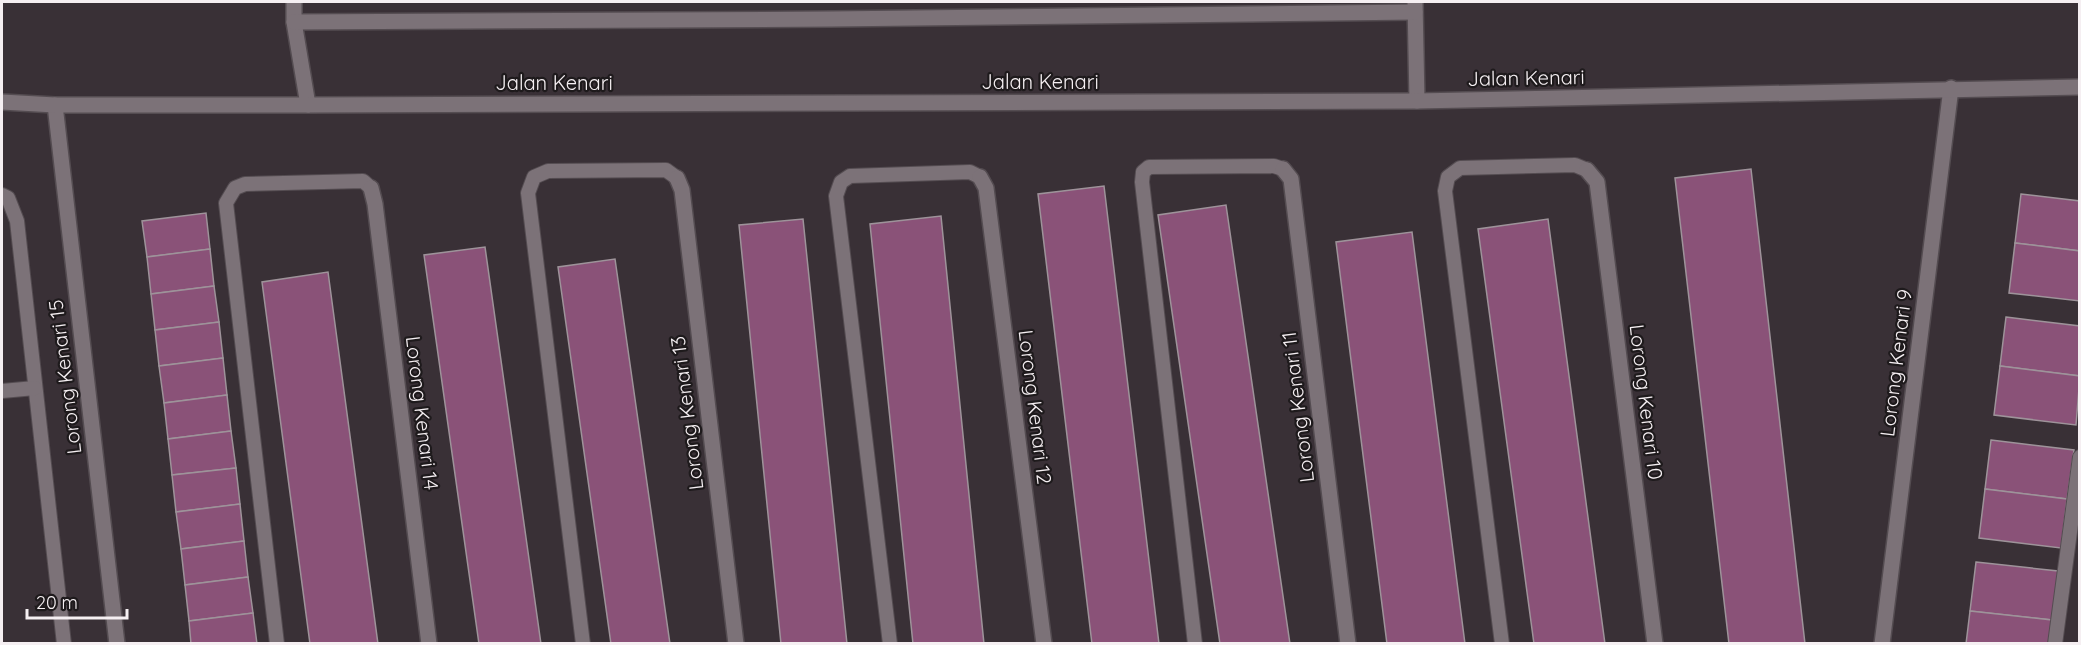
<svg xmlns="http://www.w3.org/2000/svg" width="2081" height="645" viewBox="0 0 2081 645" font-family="Quicksand,sans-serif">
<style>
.building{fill:#8a5278;stroke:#9e939a;stroke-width:1.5}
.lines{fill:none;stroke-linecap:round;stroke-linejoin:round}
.service-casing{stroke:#544c51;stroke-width:16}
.minor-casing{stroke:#544c51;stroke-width:18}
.tertiary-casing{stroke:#544c51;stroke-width:18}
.service{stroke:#7c7278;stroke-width:14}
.minor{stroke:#7c7278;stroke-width:15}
.tertiary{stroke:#7c7278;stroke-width:15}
.labels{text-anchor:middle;stroke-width:4.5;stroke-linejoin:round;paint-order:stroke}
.street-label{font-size:20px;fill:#f5eff2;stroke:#1e1a1c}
</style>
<rect width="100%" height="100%" fill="#393036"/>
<g class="building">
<polygon points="1751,169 1805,644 1729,644 1675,178"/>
<polygon points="1104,186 1159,644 1092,644 1038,194"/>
<polygon points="2021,194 2080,201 2080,251 2015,243"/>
<polygon points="1226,205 1290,644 1220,644 1158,215"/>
<polygon points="206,213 210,249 147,257 142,221"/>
<polygon points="941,216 984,644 913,644 870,224"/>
<polygon points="803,219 847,644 781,644 739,225"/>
<polygon points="1548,219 1605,644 1534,644 1478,229"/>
<polygon points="1412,232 1465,644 1387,644 1336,242"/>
<polygon points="2015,243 2080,251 2080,301 2009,293"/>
<polygon points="485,247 541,644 479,644 424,255"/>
<polygon points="210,249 214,286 151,294 147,257"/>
<polygon points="615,259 670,644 611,644 558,267"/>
<polygon points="328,272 378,644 310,644 262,282"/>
<polygon points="214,286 219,322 155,330 151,294"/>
<polygon points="2006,317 2080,326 2080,376 2000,366"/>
<polygon points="219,322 223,358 159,366 155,330"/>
<polygon points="223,358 227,395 164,403 159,366"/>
<polygon points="2000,366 2080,376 2076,425 1994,415"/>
<polygon points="227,395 231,431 168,439 164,403"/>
<polygon points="231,431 236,468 172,475 168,439"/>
<polygon points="1991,440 2074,450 2067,499 1985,489"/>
<polygon points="236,468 240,504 176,512 172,475"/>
<polygon points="1985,489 2067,499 2061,548 1979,538"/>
<polygon points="240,504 244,541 181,549 176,512"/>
<polygon points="244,541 248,577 185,585 181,549"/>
<polygon points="1976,562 2058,571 2052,620 1970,611"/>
<polygon points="248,577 253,613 189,621 185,585"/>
<polygon points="1970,611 2052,620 2049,644 1966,644"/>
<polygon points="253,613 257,644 191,644 189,621"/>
</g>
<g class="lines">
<g class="service-casing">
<g id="service">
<polyline points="2,195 8,198 17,221 64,644"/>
<polyline points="2,391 35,388"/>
<polyline points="277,644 226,203 235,188 245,184 363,181 371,188"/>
<polyline points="583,644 528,193 534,177 548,171 666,170 677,178"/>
<polyline points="890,644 836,196 841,182 850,176 970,172 980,177"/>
<polyline points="1195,644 1142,182 1143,172 1149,167 1274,166 1283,169"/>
<polyline points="1502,644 1445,191 1448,177 1460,168 1575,165 1587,170"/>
<polyline points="2055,644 2080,457"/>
</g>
</g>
<g class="minor-casing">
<g id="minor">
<polyline points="294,2 294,22 308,105"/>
<polyline points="1415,2 1417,101"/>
<polyline points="294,22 832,19 1415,12"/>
<polyline points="55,105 117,644"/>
<polyline points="1283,169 1291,179 1348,644"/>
<polyline points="1587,170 1597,182 1655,644"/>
<polyline points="980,177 986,188 1044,644"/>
<polyline points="677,178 682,190 736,644"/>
<polyline points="371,188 375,204 429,644"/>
<polyline points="1882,644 1951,88"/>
</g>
</g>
<g class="tertiary-casing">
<polyline id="tertiary" points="2,102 55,105 308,105 1417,101 2080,87"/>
</g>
<use href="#service" class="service"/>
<use href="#minor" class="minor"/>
<use href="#tertiary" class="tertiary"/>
</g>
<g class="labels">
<g class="street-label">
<text transform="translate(1526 78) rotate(-1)" y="7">Jalan Kenari</text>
<text x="1040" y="89">Jalan Kenari</text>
<text x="554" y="90">Jalan Kenari</text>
<text transform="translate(1896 363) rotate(-83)" y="7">Lorong Kenari 9</text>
<text transform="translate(65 377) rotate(-97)" y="7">Lorong Kenari 15</text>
<text transform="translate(1646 402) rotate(83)" y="7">Lorong Kenari 10</text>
<text transform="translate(1035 407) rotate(83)" y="7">Lorong Kenari 12</text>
<text transform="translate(1298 407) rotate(-97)" y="7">Lorong Kenari 11</text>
<text transform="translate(422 413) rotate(83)" y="7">Lorong Kenari 14</text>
<text transform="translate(687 413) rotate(-97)" y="7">Lorong Kenari 13</text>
</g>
</g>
<rect width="2081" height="645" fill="none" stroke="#f5eff2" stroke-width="6"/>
<path d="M27 609v9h100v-9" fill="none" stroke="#f5eff2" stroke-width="3"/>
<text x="36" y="609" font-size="18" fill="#f5eff2" stroke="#1e1a1c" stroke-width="4.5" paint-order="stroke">20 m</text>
</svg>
